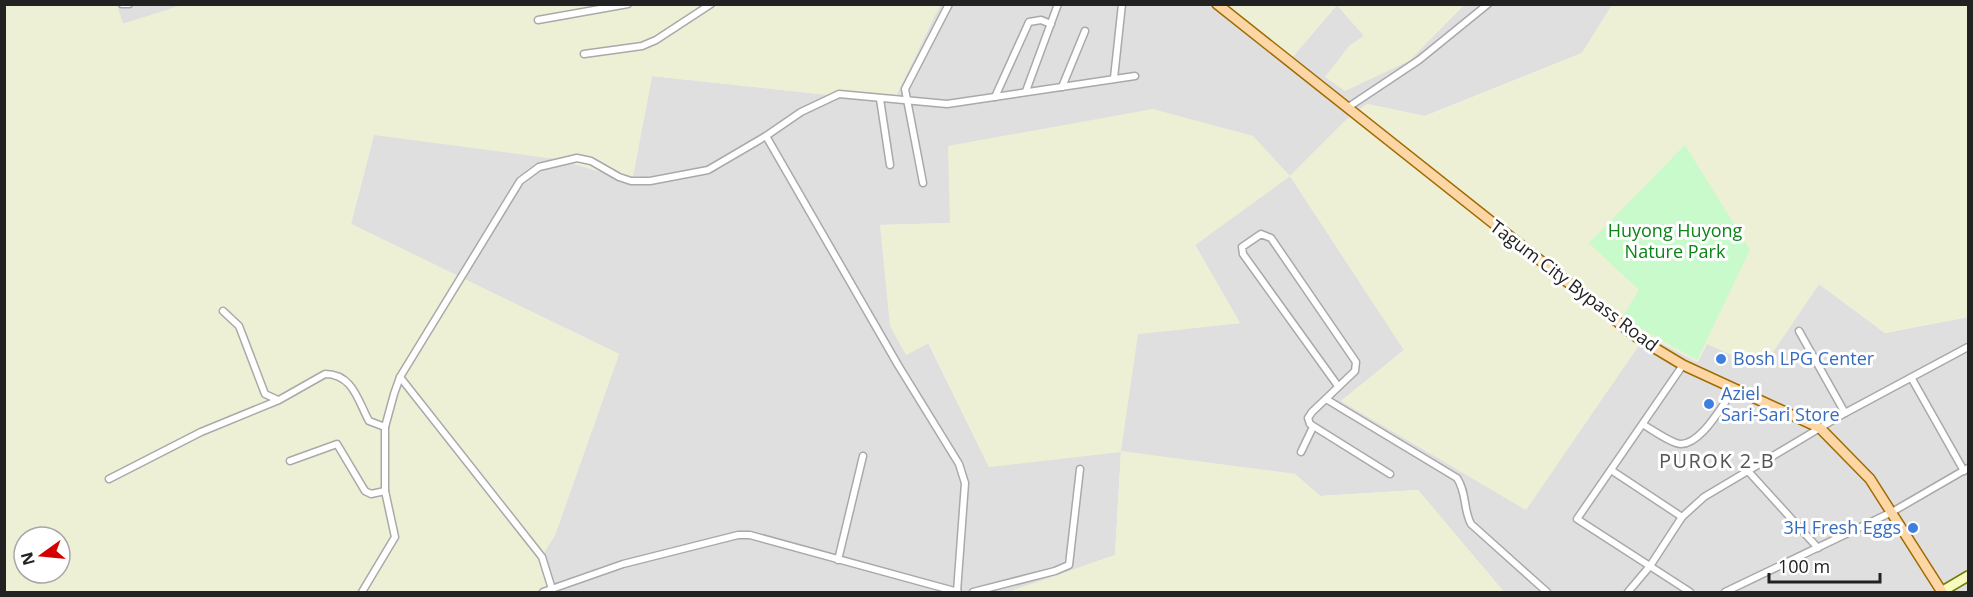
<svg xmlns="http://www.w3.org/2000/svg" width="1973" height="597" viewBox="0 0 1973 597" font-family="'Open Sans',sans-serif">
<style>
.residential{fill:#e0dfdf;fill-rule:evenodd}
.farmland{fill:#eef0d5;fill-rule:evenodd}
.park{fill:#c8facc}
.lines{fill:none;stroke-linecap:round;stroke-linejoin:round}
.minor-casing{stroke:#a9a9a9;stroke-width:9}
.secondary-casing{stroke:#707d05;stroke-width:12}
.primary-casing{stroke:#a06b00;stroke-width:12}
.minor{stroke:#fff;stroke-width:6}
.secondary{stroke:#f7fabf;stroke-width:9}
.primary{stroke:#fcd6a4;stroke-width:9}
.shop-dot{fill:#3f7fe0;stroke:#fff;stroke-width:2}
.labels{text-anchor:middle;stroke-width:6;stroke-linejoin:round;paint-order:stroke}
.park-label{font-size:18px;fill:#0c8416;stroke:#fff}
.street-label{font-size:18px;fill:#222;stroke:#fff}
.shop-label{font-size:18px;fill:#366cbe;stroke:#fff;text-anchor:start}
.neighbourhood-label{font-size:20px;letter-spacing:1.5px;fill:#555;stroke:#fff}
</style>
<rect width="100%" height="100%" fill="#f2efe9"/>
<g class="residential">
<polygon points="117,4 185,5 122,24"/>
<path d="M940 5H1226L1291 59 1337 5 1364 36 1349 46 1409 61 1464 5H1612L1582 53 1425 116 1367 104 1345 121 1290 176 1404 350 1341 401 1525 509 1646 335 1697 362 1707 344 1762 368 1819 284 1885 333 1968 317V592H1504L1418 490 1320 496 1295 474 1121 452 1115 555 1009 592H548L542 556 555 535 619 354 351 224 374 134 557 159 632 181 652 76 893 102ZM1290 176 1195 245 1240 323 1138 334 989 467 928 343 880 225 951 223Z"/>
</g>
<g class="farmland">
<path d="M185 4 940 5 893 102 652 76 632 181 557 159 374 135 351 224 619 354 555 535 542 556 548 592H5L4 5H117L123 24ZM24 537H60V573H24Z"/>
<polygon points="1226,5 1336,5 1291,59"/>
<polygon points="1337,5 1464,5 1409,61 1345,91 1325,77 1349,46 1364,36"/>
<polygon points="1612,5 1968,5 1968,317 1885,333 1819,284 1762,368 1707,344 1698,362 1646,335 1526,510 1341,401 1404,350 1290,176 1195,245 1240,323 1138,334 1121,451 1295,474 1320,496 1418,490 1504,592 1009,592 1115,555 1121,452 989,467 929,343 906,355 890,326 880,225 950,223 948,146 1153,109 1253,136 1290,176 1345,121 1367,104 1425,116 1582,53"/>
</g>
<polygon class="park" points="1685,145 1750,250 1697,360 1622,318 1639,290 1589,243"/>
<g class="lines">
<g class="minor-casing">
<g id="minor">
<polyline points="122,4 129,4"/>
<polyline points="538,20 628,4"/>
<polyline points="584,54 642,46 656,40 711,4"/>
<polyline points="1114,78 1122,4"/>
<polyline points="1062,87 1085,31"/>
<polyline points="1026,91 1058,4"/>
<polyline points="995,97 1029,22 1041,20 1051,24"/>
<polyline points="880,99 890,165"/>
<polyline points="1347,108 1419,60 1488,4"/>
<polyline points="766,136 898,365 959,464 965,483 957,592"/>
<polyline points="923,183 905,89 949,4"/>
<polyline points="223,311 239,326 265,394 278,400"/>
<polyline points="1799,331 1845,413"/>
<polyline points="1683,365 1577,519 1690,592"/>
<polyline points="400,377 542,557 552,589"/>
<polyline points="1912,379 1964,471"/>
<polyline points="1338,386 1243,254 1242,247 1261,234 1271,238 1356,362 1355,371 1312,412 1308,418 1310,424 1390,474"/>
<path d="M1326 399 1457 478C1467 493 1463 509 1471 524L1547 592"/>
<path d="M1644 425C1654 431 1665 439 1676 443 1698 451 1723 404 1734 389"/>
<polyline points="1301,452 1313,427"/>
<polyline points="290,461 337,444 365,491 371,494 385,491"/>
<polyline points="1611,470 1682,517"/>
<polyline points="1748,471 1818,548"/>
<path d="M109 479 201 432 279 400 325 374C353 374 358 401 369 421L385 427"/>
<polyline points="838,560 863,456"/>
<polyline points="362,592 395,537 385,491 385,427 394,394 400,377 520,181 539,167 577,158 591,161 619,177 631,181 650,181 708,170 766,136 801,112 839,94 947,104 1135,76"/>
<polyline points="543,592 623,564 738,535 750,535 958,592"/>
<polyline points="973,592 1055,571 1069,565 1080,469"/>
<polyline points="1628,592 1650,566 1682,517 1704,497 1845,413 1968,347"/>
<polyline points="1725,592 1892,512 1968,468"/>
</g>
</g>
<g class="secondary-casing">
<polyline id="secondary" points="1941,592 1968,576"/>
</g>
<g class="primary-casing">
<polyline id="primary" points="1217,4 1638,338 1683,365 1820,428 1870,479 1942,592"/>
</g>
<use href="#minor" class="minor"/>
<use href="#secondary" class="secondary"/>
<use href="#primary" class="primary"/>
</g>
<g class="shop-dot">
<circle cx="1721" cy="359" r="6"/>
<circle cx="1709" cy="404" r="6"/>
<circle cx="1913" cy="528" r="6"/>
</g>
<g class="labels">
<g class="park-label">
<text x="1675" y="237">Huyong Huyong<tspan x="1675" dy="21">Nature Park</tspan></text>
</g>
<g class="street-label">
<text transform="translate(1574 286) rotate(37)" y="6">Tagum City Bypass Road</text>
</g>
<g class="shop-label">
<text x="1733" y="365">Bosh LPG Center</text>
<text x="1721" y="400">Aziel<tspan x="1721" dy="21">Sari-Sari Store</tspan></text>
<text x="1901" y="534" text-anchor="end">3H Fresh Eggs</text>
</g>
<g class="neighbourhood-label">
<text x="1717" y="468">PUROK 2-B</text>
</g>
</g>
<rect width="1973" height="597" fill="none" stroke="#222222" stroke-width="12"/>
<g transform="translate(42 555) rotate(255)"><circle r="28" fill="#ffffff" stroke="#a7a7a7" stroke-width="1.5"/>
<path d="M0-4.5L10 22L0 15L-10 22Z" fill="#d40000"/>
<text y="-9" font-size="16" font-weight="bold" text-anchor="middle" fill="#222222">N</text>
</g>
<path d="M1769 573v9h111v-9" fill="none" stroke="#222222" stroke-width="3"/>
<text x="1778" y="573" font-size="18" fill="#222222" stroke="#ffffff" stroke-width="4.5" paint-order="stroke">100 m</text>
</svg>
